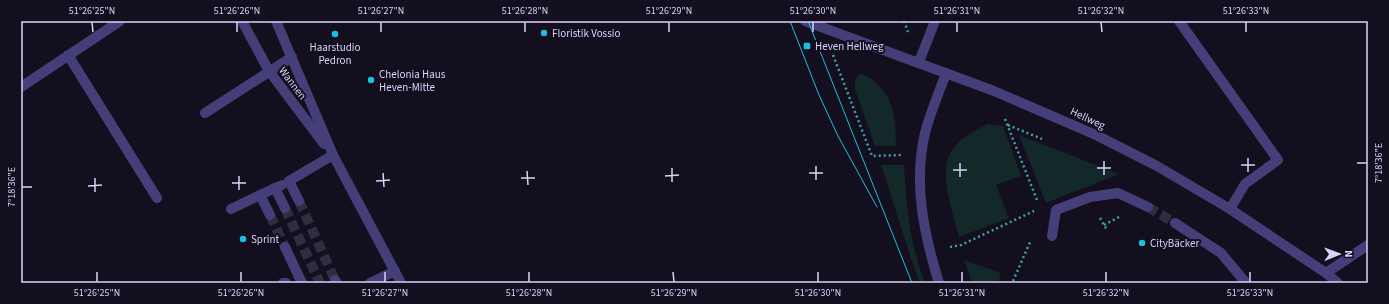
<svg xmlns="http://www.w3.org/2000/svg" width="1389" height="304" viewBox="0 0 1389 304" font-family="'Source Sans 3',sans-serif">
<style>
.green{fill:#132829}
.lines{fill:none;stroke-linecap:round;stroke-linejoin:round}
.minor-tunnel{stroke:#312c40;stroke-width:10;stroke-dasharray:10 5;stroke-linecap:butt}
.path{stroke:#3ba5a6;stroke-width:2.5;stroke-dasharray:2 3;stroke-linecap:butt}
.minor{stroke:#453f79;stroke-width:10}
.tram{stroke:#19c0e0;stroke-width:1}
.ticks{fill:none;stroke:#d9d2fa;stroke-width:1.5}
.poi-dot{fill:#19c0e0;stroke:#130f1f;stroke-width:1.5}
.labels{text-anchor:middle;stroke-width:4;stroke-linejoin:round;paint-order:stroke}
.poi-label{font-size:11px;fill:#d9d2fa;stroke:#130f1f;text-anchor:start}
.street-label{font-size:11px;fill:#d9d2fa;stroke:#130f1f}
.neatline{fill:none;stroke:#d9d2fa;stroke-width:1.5}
.ticks-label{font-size:10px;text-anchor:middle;fill:#d9d2fa}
</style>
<rect width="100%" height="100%" fill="#130f1f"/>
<g class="green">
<path d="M861 73C894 90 895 112 896 146H875L855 89V79Z"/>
<path d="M988 124 1003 126 1021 176 996 185 1009 218 959 237C954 218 942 180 947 162 951 143 973 131 988 124Z"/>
<polygon points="1019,135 1119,174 1046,203"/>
<path d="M881 165H904C907 209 909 241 925 283H920C905 244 895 205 881 165Z"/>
<polygon points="964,260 1001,273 998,283 972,283"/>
</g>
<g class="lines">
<g class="minor-tunnel">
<polyline points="299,201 335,280"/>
<polyline points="1148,207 1175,223"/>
<polyline points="285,208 320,283"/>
<polyline points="270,215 285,247"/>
</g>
<g class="path">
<polyline points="904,21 908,32"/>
<polyline points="833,55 872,156 901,155"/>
<polyline points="1005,119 1037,200"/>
<polyline points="1008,125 1042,139"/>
<polyline points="1100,218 1107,230"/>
<polyline points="1104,225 1119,217"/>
<polyline points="950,247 961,245 1034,211"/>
<polyline points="1013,281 1031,240"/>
</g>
<g class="minor">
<polyline points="242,21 269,71 324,144"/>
<polyline points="276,21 333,155 401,283"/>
<polyline points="805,21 994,91 1096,135 1157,166 1230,209 1326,273 1338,283"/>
<polyline points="1179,21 1278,160 1245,184 1230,209"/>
<polyline points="68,55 157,198"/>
<polyline points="919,62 935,21"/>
<polyline points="21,87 120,21"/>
<polyline points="205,113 292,57"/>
<polyline points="282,185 275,188 285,208"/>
<polyline points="260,195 270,215"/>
<polyline points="299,201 289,181 333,155"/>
<polyline points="231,209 275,188"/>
<polyline points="1175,223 1221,253 1246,283"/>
<polyline points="1052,236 1056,210 1090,197 1118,193 1148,207"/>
<polyline points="285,247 302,283"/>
<polyline points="1326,273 1368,245"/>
<polyline points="335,280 337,283"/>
<polyline points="283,283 286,283"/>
<polyline points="370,283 395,271"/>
<path d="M939 283C924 234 913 184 925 133 930 113 939 93 946 73"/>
</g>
<g class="tram">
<polyline points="790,21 819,95 838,136 877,207"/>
<polyline points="808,21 912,283"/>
</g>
</g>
<path class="ticks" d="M92 22 93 32M237 22V32M381 22V32M525 22V32M669 22V32M813 22V32M957 22V32M1101 22 1102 32M1246 22V32M1248 158V172M1104 161V175M960 163V177M1357 163H1367M1241 165H1255M816 166V180M672 168V182M1097 168H1111M953 170H967M527 171 528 185M383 173 384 187M809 173H823M239 176V190M665 176 679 175M95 178V192M521 178H535M376 181 390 180M232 183H246M88 186 102 185M22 187H32M97 272V282M241 272V282M385 272V282M529 272V282M673 272 674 282M818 272V282M962 272V282M1106 272V282M1250 272V282"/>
<g class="poi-dot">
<circle cx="544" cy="33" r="4"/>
<circle cx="335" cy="34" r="4"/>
<rect x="803" y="42" width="8" height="8" rx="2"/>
<circle cx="371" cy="80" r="4"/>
<circle cx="243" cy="239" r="4"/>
<circle cx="1142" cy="243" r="4"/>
</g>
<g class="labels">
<g class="poi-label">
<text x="552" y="37">Floristik Vossio</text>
<text x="815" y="50">Heven Hellweg</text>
<text x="335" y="51" text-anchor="middle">Haarstudio<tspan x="335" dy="13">Pedron</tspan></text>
<text x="379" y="78">Chelonia Haus<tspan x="379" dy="13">Heven-Mitte</tspan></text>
<text x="251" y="243">Sprint</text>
<text x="1150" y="247">CityBäcker</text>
</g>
<g class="street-label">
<text transform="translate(293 83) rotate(53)" y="4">Wannen</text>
<text transform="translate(1088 118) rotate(25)" y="4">Hellweg</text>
</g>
</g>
<rect width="1389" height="304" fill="none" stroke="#130f1f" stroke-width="44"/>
<g transform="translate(1339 254) rotate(89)" stroke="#130f1f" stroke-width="3" paint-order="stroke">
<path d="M0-3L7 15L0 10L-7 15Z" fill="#d9d2fa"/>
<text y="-6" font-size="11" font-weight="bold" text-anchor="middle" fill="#d9d2fa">N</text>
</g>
<rect x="22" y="22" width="1345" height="260" class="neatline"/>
<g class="ticks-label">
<text x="92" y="14">51°26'25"N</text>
<text x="237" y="14">51°26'26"N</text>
<text x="381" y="14">51°26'27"N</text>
<text x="525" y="14">51°26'28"N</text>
<text x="669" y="14">51°26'29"N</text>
<text x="813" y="14">51°26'30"N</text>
<text x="957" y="14">51°26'31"N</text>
<text x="1101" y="14">51°26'32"N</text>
<text x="1246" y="14">51°26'33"N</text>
<text transform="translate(1378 163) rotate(-90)" y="4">7°18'36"E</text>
<text transform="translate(11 187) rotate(-90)" y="4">7°18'36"E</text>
<text x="97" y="296">51°26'25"N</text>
<text x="241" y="296">51°26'26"N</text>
<text x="385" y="296">51°26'27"N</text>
<text x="529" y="296">51°26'28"N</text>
<text x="674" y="296">51°26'29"N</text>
<text x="818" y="296">51°26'30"N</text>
<text x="962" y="296">51°26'31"N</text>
<text x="1106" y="296">51°26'32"N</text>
<text x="1250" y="296">51°26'33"N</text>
</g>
</svg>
